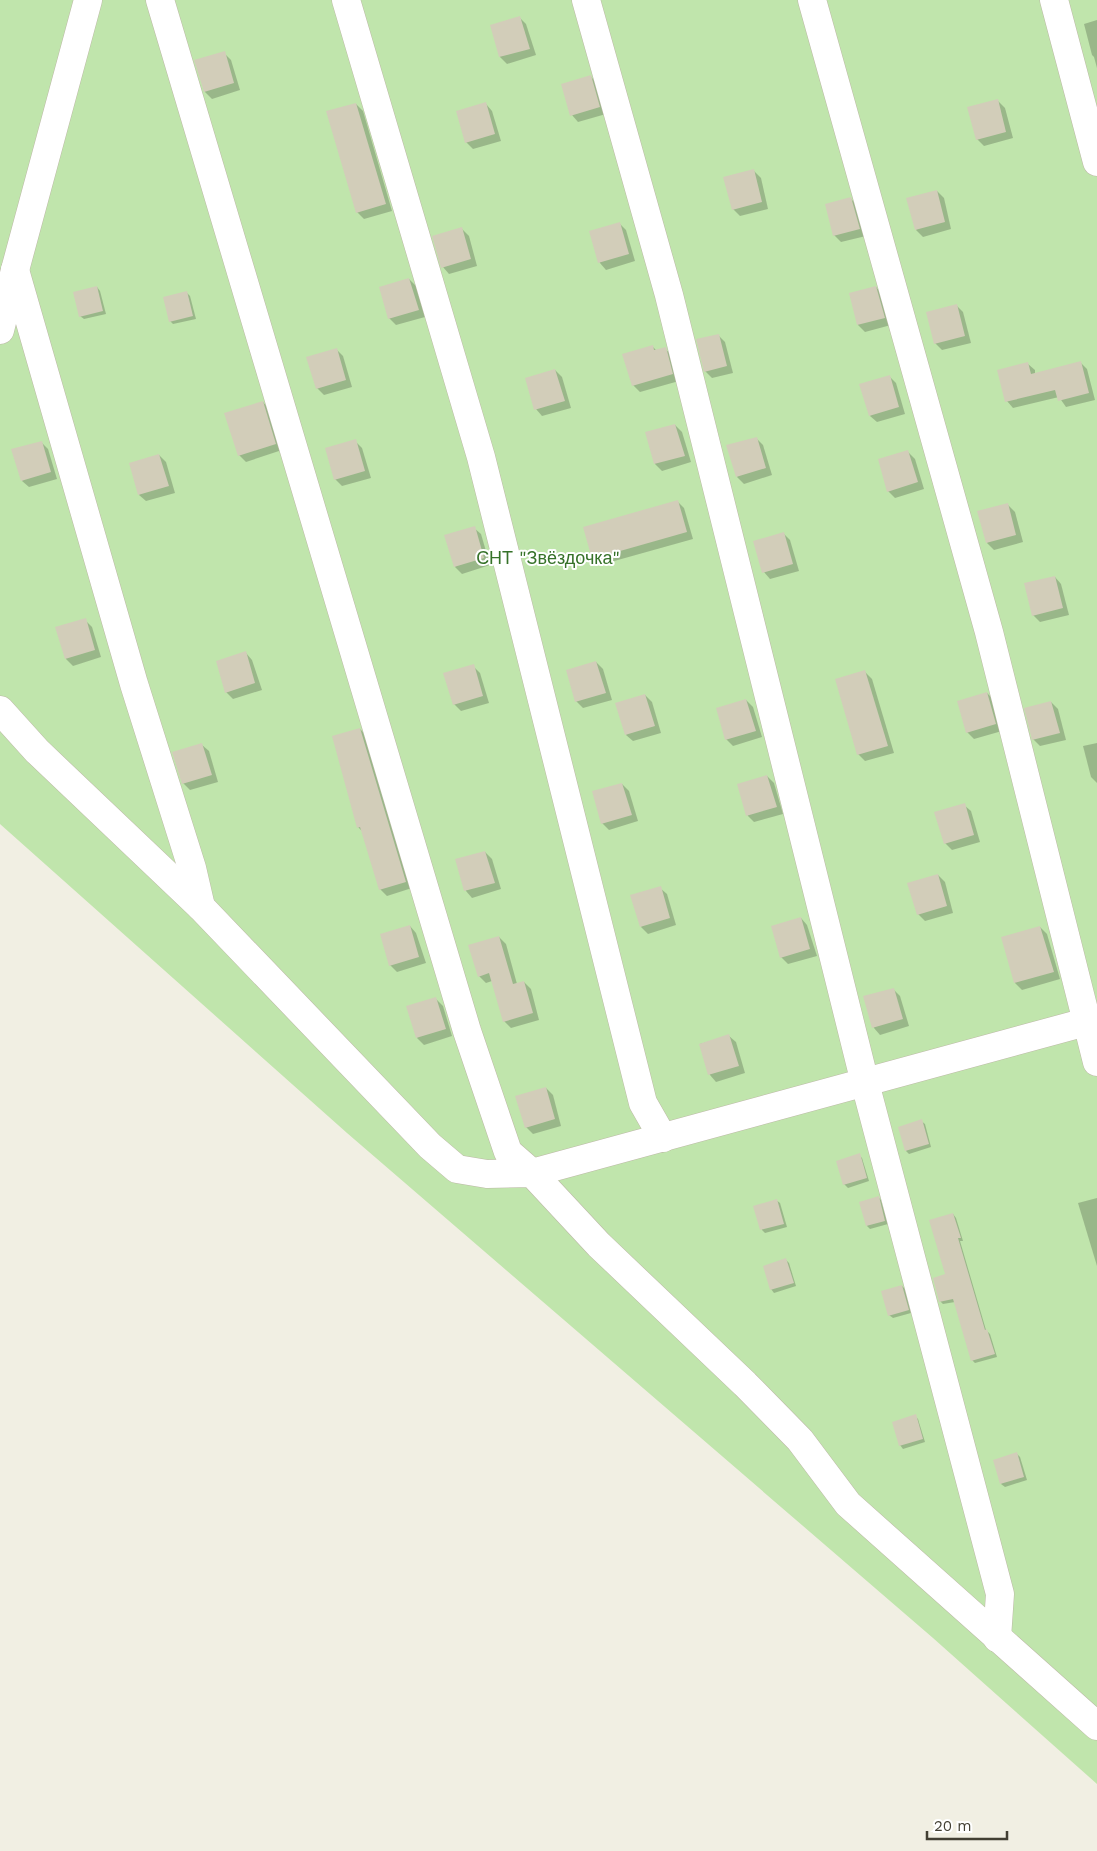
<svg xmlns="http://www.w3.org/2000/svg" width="1097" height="1851" viewBox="0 0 1097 1851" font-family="'Work Sans',sans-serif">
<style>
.green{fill:#c0e5ac}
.shadow{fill:#0003}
.building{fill:#d2cdb9}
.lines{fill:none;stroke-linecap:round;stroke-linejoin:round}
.minor-casing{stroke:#bcb9a6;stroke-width:29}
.minor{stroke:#fff;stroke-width:28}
.labels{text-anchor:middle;stroke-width:4;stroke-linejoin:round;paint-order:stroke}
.park-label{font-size:18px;fill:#367229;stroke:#fff}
</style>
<rect width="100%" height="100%" fill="#f1efe3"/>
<polygon class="green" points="0,0 1097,0 1097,1784 933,1638 347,1133 0,824"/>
<g class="shadow">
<polygon points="520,18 526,24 536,55 507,64 500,57 491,26"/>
<polygon points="1097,20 1097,68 1094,57 1092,55 1084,24"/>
<polygon points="224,53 231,60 240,90 212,99 205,92 196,61"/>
<polygon points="590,76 597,83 606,114 578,122 572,115"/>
<polygon points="998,101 1005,108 1013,138 984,146 977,139"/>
<polygon points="356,104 363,111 392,211 364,219 357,212"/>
<polygon points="486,104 492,111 501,141 473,149 466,142"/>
<polygon points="754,171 761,178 768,209 740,216 733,209"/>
<polygon points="937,191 944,198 951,229 923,237 916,230"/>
<polygon points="851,199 858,206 866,236 841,242 834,235"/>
<polygon points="619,223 626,230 635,261 606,270 600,263 591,232"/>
<polygon points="462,229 469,236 477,266 449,274 443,267"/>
<polygon points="409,279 416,286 425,317 396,325 389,318"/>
<polygon points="97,287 100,291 106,314 84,319 80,316"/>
<polygon points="876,287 882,294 891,325 865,332 858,325 850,294"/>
<polygon points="187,293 190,296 196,319 173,324 170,321"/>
<polygon points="956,305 963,312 971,343 942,350 935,343"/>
<polygon points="718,335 725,342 733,373 712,378 705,371"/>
<polygon points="653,347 657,351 665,349 672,355 679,381 640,392 633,385"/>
<polygon points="336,349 343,356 352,387 324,395 317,388"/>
<polygon points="1080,362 1087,369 1095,400 1066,407 1059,397 1013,408 1007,401 1028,364 1035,370 1035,374"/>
<polygon points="555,370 562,377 571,408 542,416 536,409"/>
<polygon points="889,376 896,383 905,414 877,422 870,416"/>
<polygon points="263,402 269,409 282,450 246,462 239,455"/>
<polygon points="675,425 682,432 691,462 662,471 655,464 646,433"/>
<polygon points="756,438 763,445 772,475 744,484 737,477"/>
<polygon points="355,441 362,448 371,478 342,486 335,479"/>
<polygon points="41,442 48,449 57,479 29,487 22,481"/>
<polygon points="908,452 915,459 924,489 895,498 888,491"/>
<polygon points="159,455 166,462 175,493 146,501 139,495"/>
<polygon points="677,501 684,508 693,539 600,565 593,558"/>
<polygon points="1008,505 1015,512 1023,542 994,550 987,543"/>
<polygon points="474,528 481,534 490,565 462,574 455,567"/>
<polygon points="783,533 790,540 799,571 770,579 764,572"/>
<polygon points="1055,577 1061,584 1069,615 1040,622 1033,615"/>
<polygon points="85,620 92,627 101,657 73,666 66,659 57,628"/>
<polygon points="246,653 252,660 262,690 233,699 226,692"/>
<polygon points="596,662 603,669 612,700 583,708 576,701"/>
<polygon points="473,666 480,673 489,703 461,711 454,704"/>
<polygon points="865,672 872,679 894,753 865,761 858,754"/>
<polygon points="987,693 994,700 1002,731 974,739 967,732"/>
<polygon points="645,695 652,702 661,733 633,741 626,735"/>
<polygon points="746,700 753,707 762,737 733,746 726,739"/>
<polygon points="1051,702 1058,709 1066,740 1040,746 1033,739"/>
<polygon points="360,729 367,736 412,888 387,896 380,889 363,832 358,827"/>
<polygon points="1097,743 1097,783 1091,777 1083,746"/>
<polygon points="202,745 209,751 218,782 190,790 183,783"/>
<polygon points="767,776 774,783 783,814 754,822 748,816 739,785"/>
<polygon points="622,784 629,791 638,821 609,830 602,823"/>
<polygon points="964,805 971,811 980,842 952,850 945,843"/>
<polygon points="485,852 492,859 501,889 472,898 466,891 457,860"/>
<polygon points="938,875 945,882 953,913 925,921 918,914"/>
<polygon points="660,888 667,894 676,925 648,934 641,927"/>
<polygon points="801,918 807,925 817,956 788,964 781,957"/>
<polygon points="410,926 416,933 426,963 397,972 390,965"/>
<polygon points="1040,927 1047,934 1060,979 1022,990 1015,983 1003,938"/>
<polygon points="499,937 506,944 517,984 524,982 531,989 539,1020 511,1028 504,1021 492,981 486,983 479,976"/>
<polygon points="893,989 900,996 909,1026 880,1035 874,1028 865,997"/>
<polygon points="436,999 443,1006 452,1036 424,1045 417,1038"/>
<polygon points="729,1036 736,1042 745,1073 716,1082 710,1075 700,1044"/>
<polygon points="546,1088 553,1095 561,1126 533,1134 526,1127"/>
<polygon points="921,1121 925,1124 931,1147 909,1154 906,1151"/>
<polygon points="859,1155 862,1158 869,1181 848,1188 844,1184"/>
<polygon points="878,1197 881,1200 888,1224 870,1229 867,1226"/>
<polygon points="1097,1198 1097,1266 1078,1203"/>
<polygon points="776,1200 780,1203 787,1227 765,1233 762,1230 755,1207"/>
<polygon points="953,1214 956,1218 963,1241 960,1241 986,1330 990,1334 997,1357 975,1363 972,1360 955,1302 943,1304 940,1301 947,1275"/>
<polygon points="786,1260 789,1263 796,1286 774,1293 771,1289"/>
<polygon points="902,1286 905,1289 911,1313 893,1318 889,1315"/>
<polygon points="915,1416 918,1419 925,1442 903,1449 900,1445"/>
<polygon points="1017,1454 1020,1457 1027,1480 1005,1487 1001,1484"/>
</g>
<g class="building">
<polygon points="520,16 530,49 499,57 490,25"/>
<polygon points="225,51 234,83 204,92 194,60"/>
<polygon points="591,75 600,107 570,116 561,84"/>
<polygon points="998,99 1006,132 976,140 967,107"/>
<polygon points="486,102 495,134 465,143 456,111"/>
<polygon points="356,103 386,204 356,213 326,111"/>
<polygon points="754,169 762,202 732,210 723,177"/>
<polygon points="937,190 945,222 915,230 906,198"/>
<polygon points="851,197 860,229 833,236 825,204"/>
<polygon points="620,222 629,254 598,263 589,231"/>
<polygon points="462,227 471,259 441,268 432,236"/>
<polygon points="409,278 419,310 388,319 379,287"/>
<polygon points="97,286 103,311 79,317 73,292"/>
<polygon points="876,286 885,318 857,325 849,293"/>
<polygon points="187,291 193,316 169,322 163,297"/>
<polygon points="957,304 965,336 934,344 926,312"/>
<polygon points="719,334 727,366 704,372 696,339"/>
<polygon points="653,345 654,350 666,347 673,374 632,386 622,354"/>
<polygon points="337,348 346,380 316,389 306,357"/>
<polygon points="1081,361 1089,393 1058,401 1055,390 1005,402 997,370 1028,362 1031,374"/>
<polygon points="555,369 565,401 534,410 525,378"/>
<polygon points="890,375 899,407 869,416 859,384"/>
<polygon points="263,401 276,444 238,456 224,413"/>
<polygon points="675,424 685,456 654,464 645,432"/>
<polygon points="757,437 766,468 736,477 726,445"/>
<polygon points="356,439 365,471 334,480 325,448"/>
<polygon points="42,441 51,472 21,481 11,449"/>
<polygon points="908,450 918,482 887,492 878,459"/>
<polygon points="159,454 169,486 138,495 129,463"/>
<polygon points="678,500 687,532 592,559 583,527"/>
<polygon points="1008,503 1016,535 986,543 977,511"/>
<polygon points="475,526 484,558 454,567 444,535"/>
<polygon points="784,532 793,564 762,573 753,541"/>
<polygon points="1055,576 1063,608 1032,616 1024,583"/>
<polygon points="86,618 95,650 65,659 55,627"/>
<polygon points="246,651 255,683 225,693 216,661"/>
<polygon points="596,661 606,693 575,702 566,670"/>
<polygon points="474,664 483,696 453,705 443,673"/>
<polygon points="865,670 888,746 857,755 835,679"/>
<polygon points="987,692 996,724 966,733 957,701"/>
<polygon points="645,694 655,726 625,735 615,703"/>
<polygon points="746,699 756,731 725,740 716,708"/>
<polygon points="1051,701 1060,733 1032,740 1024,708"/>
<polygon points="360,728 406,882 379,890 360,827 357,828 332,736"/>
<polygon points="202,743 212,775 182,784 172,752"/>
<polygon points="767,775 777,807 746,816 737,784"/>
<polygon points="622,783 632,815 601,824 592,791"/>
<polygon points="965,803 974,835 944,844 934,812"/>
<polygon points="485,851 495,883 464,891 455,859"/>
<polygon points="938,874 947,906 917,915 907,883"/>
<polygon points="661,886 670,918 640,927 630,895"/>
<polygon points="801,917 810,949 780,958 771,926"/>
<polygon points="410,925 419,957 389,966 380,934"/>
<polygon points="1040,926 1054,972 1014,983 1001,937"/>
<polygon points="499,936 513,984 524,981 533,1013 503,1022 489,973 478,977 468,945"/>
<polygon points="894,988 903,1019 872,1028 863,996"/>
<polygon points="436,997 446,1029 416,1038 406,1006"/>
<polygon points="729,1034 739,1066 708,1075 699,1044"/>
<polygon points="546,1087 555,1119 525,1128 515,1096"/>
<polygon points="922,1119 929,1144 905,1151 898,1127"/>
<polygon points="860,1153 867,1178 843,1185 836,1161"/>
<polygon points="879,1196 885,1221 866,1226 859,1202"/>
<polygon points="777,1199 784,1224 760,1230 753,1206"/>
<polygon points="953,1213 961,1238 958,1238 985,1330 987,1329 995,1354 971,1361 953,1299 939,1302 933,1278 945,1274 929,1220"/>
<polygon points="786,1258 794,1283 770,1290 763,1266"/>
<polygon points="902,1285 909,1310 888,1316 881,1291"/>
<polygon points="916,1414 923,1439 899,1446 892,1422"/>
<polygon points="1017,1452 1024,1477 1000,1484 993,1460"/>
</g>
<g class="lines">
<g class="minor-casing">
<g id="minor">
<polyline points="160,0 467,1031 508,1152 532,1173 1097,1019"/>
<polyline points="346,0 481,457 643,1103 663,1138"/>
<polyline points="586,0 669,295 865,1083 1000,1594 997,1638"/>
<polyline points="812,0 989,632 1097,1062"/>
<polyline points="1054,0 1097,162"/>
<polyline points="15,270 134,684 192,868 201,907"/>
<polyline points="0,330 15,270 88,0"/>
<polyline points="0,710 37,751 201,907 430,1146 457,1169 487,1174 532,1173 599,1245 745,1384 800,1440 848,1504 1097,1726"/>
</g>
</g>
<use href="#minor" class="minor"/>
</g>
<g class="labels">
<g class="park-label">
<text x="548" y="564">СНТ "Звёздочка"</text>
</g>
</g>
<path d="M927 1831v8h80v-8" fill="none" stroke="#423f33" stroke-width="2.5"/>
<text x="934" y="1831" font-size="15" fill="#423f33" stroke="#ffffff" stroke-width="4" paint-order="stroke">20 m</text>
</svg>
